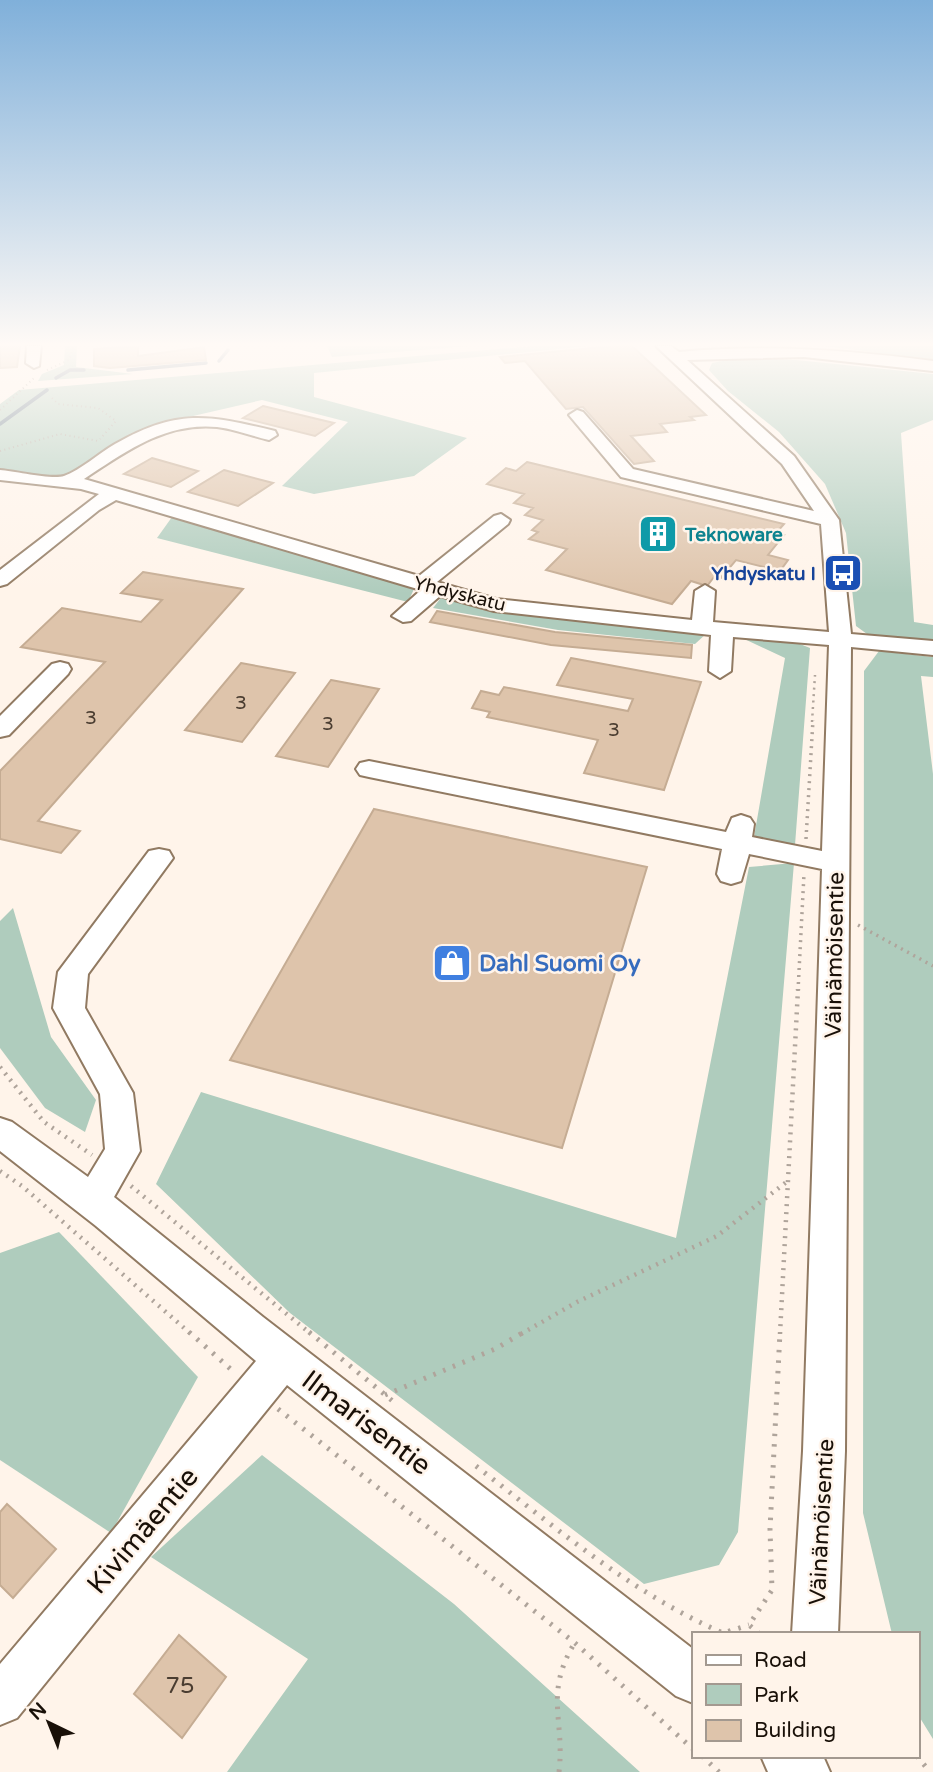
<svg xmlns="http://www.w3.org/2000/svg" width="933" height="1772" viewBox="0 0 933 1772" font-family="'Varela Round',sans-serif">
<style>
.green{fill:#afccbd}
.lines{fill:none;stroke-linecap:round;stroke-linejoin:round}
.stream{stroke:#657b8c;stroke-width:3.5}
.building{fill:#dec4ab;stroke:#c5ac93;stroke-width:2}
.minor-casing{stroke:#917a62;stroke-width:4}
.path-far4{stroke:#afa49b;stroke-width:2;stroke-dasharray:1 3.5;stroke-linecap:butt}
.path-far3{stroke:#afa49b;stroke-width:2.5;stroke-dasharray:2 4.5;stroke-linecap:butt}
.path-far2{stroke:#afa49b;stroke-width:3.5;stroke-dasharray:2 5;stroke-linecap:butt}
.path-far1{stroke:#afa49b;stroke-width:4.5;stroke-dasharray:2 6;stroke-linecap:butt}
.path{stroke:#afa49b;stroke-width:5;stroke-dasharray:2.5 8;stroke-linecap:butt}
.minor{fill:#fff;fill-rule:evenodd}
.labels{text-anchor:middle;stroke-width:5;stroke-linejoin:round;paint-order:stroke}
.far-culture-label{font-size:19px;font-weight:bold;fill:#0d838f;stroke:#fff4ea;text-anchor:start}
.far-transit-label{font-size:19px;font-weight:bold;fill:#164399;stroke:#fff4ea;text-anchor:end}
.far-street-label{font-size:19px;fill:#191008;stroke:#fff4ea}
.number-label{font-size:19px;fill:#4a3d31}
.street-label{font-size:23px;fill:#191008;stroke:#fff4ea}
.shop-label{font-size:23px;font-weight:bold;fill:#366cbe;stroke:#fff4ea;text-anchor:start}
.near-number-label{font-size:23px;fill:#4a3d31}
.near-street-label{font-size:28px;fill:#191008;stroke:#fff4ea}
</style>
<rect width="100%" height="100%" fill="#fff4ea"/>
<g class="green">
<polygon points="65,346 77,346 76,367 133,374 38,381 42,374 64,365"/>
<polygon points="327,346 471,346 332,357"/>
<polygon points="534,346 588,346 314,373 314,397 467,438 414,476 314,494 282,486 348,422 262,400 154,425 65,478 0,471 0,404 19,390"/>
<polygon points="824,346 933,346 933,359 919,358"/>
<polygon points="738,358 796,360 933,374 933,420 901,433 914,622 933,625 933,641 867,634 856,626 846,533 825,484 779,432 728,391 709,370 712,363"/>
<polygon points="172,517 414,589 408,602 157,538"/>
<polygon points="443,595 707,633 695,644 558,630 433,608"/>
<polygon points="738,636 790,640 810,648 795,845 754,837 785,658"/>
<polygon points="879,651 933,657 933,677 921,676 933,774 933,1739 917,1713 917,1634 892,1634 863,1513 864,671"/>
<polygon points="794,863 738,1532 719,1565 644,1584 290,1313 156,1184 201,1092 676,1238 749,867"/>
<polygon points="13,908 51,1037 96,1100 85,1132 45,1108 0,1048 0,921"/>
<polygon points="59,1232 198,1377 111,1533 0,1460 0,1253"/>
<polygon points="262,1455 454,1604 640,1772 227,1772 308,1659 151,1557"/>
</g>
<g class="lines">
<g class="stream">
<polyline points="219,361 228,350"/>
<polyline points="128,370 206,363"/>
<polyline points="56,378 70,370 84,370"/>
<polyline points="0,424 47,390"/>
</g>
</g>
<g class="building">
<polygon points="0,346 20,346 17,367 0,368"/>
<polygon points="138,346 138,356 204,347 206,360 110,368 94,366 94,349"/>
<polygon points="613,346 632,346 706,415 690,417 694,420 660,424 667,432 631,436 654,461 634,464 583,407 566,409 525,361 505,363 500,357"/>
<polygon points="263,406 334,423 315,436 243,418"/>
<polygon points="152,458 198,471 171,487 124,474"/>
<polygon points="527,462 784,524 776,533 784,535 768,555 788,560 780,571 736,560 721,578 714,577 707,586 691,581 672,604 546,570 567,549 529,539 538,532 532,530 543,520 525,515 533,508 514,503 524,494 487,484 506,468 516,471"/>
<polygon points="224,470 273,483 238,506 188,492"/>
<polygon points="143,572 243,589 38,821 80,831 61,853 0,839 0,771 105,662 21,647 62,608 141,622 162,600 121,593"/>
<polygon points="437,611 555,632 692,645 691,658 551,645 430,622"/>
<polygon points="571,658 701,682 664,790 584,773 598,740 487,717 490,712 472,708 481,691 499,695 504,687 628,711 633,699 557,685"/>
<polygon points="241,663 295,673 242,742 185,730"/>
<polygon points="331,680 379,689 328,767 276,756"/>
<polygon points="374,809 647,867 562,1148 230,1060"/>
<polygon points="7,1504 56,1549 13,1598 0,1585 0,1512"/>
<polygon points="179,1635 226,1677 182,1738 134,1694"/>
</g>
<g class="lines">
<g class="minor-casing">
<g id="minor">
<polygon points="27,346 41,346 39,366 34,368 26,363"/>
<path d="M656 346H671L679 352C764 344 848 350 933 361V371L804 357 687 360 794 456 839 520 851 634 933 641V655L851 647 845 1451 838 1634H792L803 1451 822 869 749 854 741 881 731 884 721 881 717 874 722 849 369 777 360 775 356 769 360 763 369 761 726 832 732 818 741 815 750 818 754 824 752 837 822 851 829 645 733 637 731 671 720 678 709 671 711 635 494 611 440 596 411 621 403 622 392 616 421 590 116 500 99 510 7 584 0 586V570L99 494 81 489 0 480V470C15 471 52 480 64 476 81 470 99 453 115 444 178 408 208 415 275 431L277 435 269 440C252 436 234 429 217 427 165 422 125 452 84 479L419 576 494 516 501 514 510 520 508 524 437 582 496 599 692 620 695 591 705 585 715 591 713 622 829 632 821 524 621 477 569 415 577 410 583 412 633 469 814 511 782 464Z"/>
<polygon points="60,662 68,664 71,669 68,674 9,735 0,737 0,716 52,664"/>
<polygon points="159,849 169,851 173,858 88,974 85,1008 133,1093 140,1151 114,1197 263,1317 693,1649 693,1703 676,1696 287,1385 17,1718 0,1725 0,1664 256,1361 96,1226 0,1151 0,1118 12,1122 88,1177 105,1149 100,1094 53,1008 58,972 149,851"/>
<polygon points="761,1756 823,1756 830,1772 768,1772"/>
</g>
</g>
<g class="path-far4">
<polyline points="47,370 69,360 74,346"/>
<polyline points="52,398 58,404 98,408 116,421 100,439"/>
<polyline points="0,410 34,378"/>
<polyline points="0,451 60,434 98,441"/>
</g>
<polyline class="path-far3" points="812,722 815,675"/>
<g class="path-far2">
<polyline points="806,839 813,720"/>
<polyline points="858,925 933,966"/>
<polyline points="798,991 804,874"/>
</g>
<g class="path-far1">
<polyline points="0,1067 44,1122 92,1155"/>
<polyline points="0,1171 22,1186 191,1334"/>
<polyline points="131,1186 311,1334"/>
<polyline points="521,1334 577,1302 717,1236 789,1180"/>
<polyline points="780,1334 798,989"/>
</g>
<g class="path">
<polyline points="189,1332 234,1372"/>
<polyline points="309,1332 395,1403"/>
<polyline points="385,1395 495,1349 524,1332"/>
<polyline points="278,1409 575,1643 693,1749"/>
<path d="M476 1466C555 1527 631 1593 723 1633L749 1625"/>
<polyline points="760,1634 749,1625 772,1590 770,1529 780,1332"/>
<polyline points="702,1756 719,1772"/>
<polyline points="917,1756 930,1772"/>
<path d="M559 1772C565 1720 544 1694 574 1644"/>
</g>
<use href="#minor" class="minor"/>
</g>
<linearGradient id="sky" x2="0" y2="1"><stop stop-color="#80b0da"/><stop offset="0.58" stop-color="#fffaf6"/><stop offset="1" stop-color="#fffaf6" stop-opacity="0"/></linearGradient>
<rect width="933" height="594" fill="url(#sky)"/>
<defs>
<g id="building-square" transform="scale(2.0125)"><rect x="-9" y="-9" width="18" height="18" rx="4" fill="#0f9aa8" stroke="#fff4ea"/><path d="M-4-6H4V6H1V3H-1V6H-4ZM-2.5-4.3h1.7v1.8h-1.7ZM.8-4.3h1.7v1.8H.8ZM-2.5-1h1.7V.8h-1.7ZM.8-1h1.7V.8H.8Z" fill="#fff"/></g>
<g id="bus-square" transform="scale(2.0125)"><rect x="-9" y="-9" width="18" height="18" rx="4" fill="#1a4fb4" stroke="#fff4ea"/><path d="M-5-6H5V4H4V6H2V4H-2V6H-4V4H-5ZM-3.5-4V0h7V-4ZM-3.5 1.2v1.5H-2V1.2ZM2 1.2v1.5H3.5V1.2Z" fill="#fff"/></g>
<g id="shop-square" transform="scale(2.0125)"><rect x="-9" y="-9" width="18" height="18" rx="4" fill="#3f7fe0" stroke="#fff4ea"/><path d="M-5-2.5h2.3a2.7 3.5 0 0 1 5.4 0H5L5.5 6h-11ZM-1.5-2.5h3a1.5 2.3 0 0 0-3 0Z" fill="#fff"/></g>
</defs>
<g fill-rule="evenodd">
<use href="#building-square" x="658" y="534"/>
<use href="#bus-square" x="843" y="573"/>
<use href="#shop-square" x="452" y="963"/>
</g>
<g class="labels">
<g class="far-culture-label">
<text x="685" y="541">Teknoware</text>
</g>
<g class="far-transit-label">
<text x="816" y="580">Yhdyskatu I</text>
</g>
<g class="far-street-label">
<text transform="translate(460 593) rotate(14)" y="7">Yhdyskatu</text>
</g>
<g class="number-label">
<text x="241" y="709">3</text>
<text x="91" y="724">3</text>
<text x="328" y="730">3</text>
<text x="614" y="736">3</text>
</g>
<g class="street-label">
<text transform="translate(834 955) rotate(-89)" y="8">Väinämöisentie</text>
<text transform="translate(821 1522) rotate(-87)" y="8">Väinämöisentie</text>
</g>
<g class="shop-label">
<text x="479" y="971">Dahl Suomi Oy</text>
</g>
<g class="near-number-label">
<text x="180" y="1693">75</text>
</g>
<g class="near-street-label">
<text transform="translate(367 1422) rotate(37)" y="10">Ilmarisentie</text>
<text transform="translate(142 1530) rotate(-50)" y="10">Kivimäentie</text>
</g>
</g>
<rect x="692" y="1632" width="228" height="126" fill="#fff4ea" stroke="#a39990" stroke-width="2"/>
<rect x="706" y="1655" width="35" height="10" fill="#ffffff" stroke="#a39990" stroke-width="2"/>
<text x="754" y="1667" font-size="21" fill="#191008">Road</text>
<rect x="706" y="1684" width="35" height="21" fill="#afccbd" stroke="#a39990" stroke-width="2"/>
<text x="754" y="1702" font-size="21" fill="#191008">Park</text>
<rect x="706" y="1720" width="35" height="21" fill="#dec4ab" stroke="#a39990" stroke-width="2"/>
<text x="754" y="1737" font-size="21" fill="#191008">Building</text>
<g transform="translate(49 1723) rotate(317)" stroke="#fff4ea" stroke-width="5" paint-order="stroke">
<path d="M0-5L12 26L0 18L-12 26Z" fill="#191008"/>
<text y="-10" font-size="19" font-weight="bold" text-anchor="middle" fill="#191008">N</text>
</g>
</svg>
